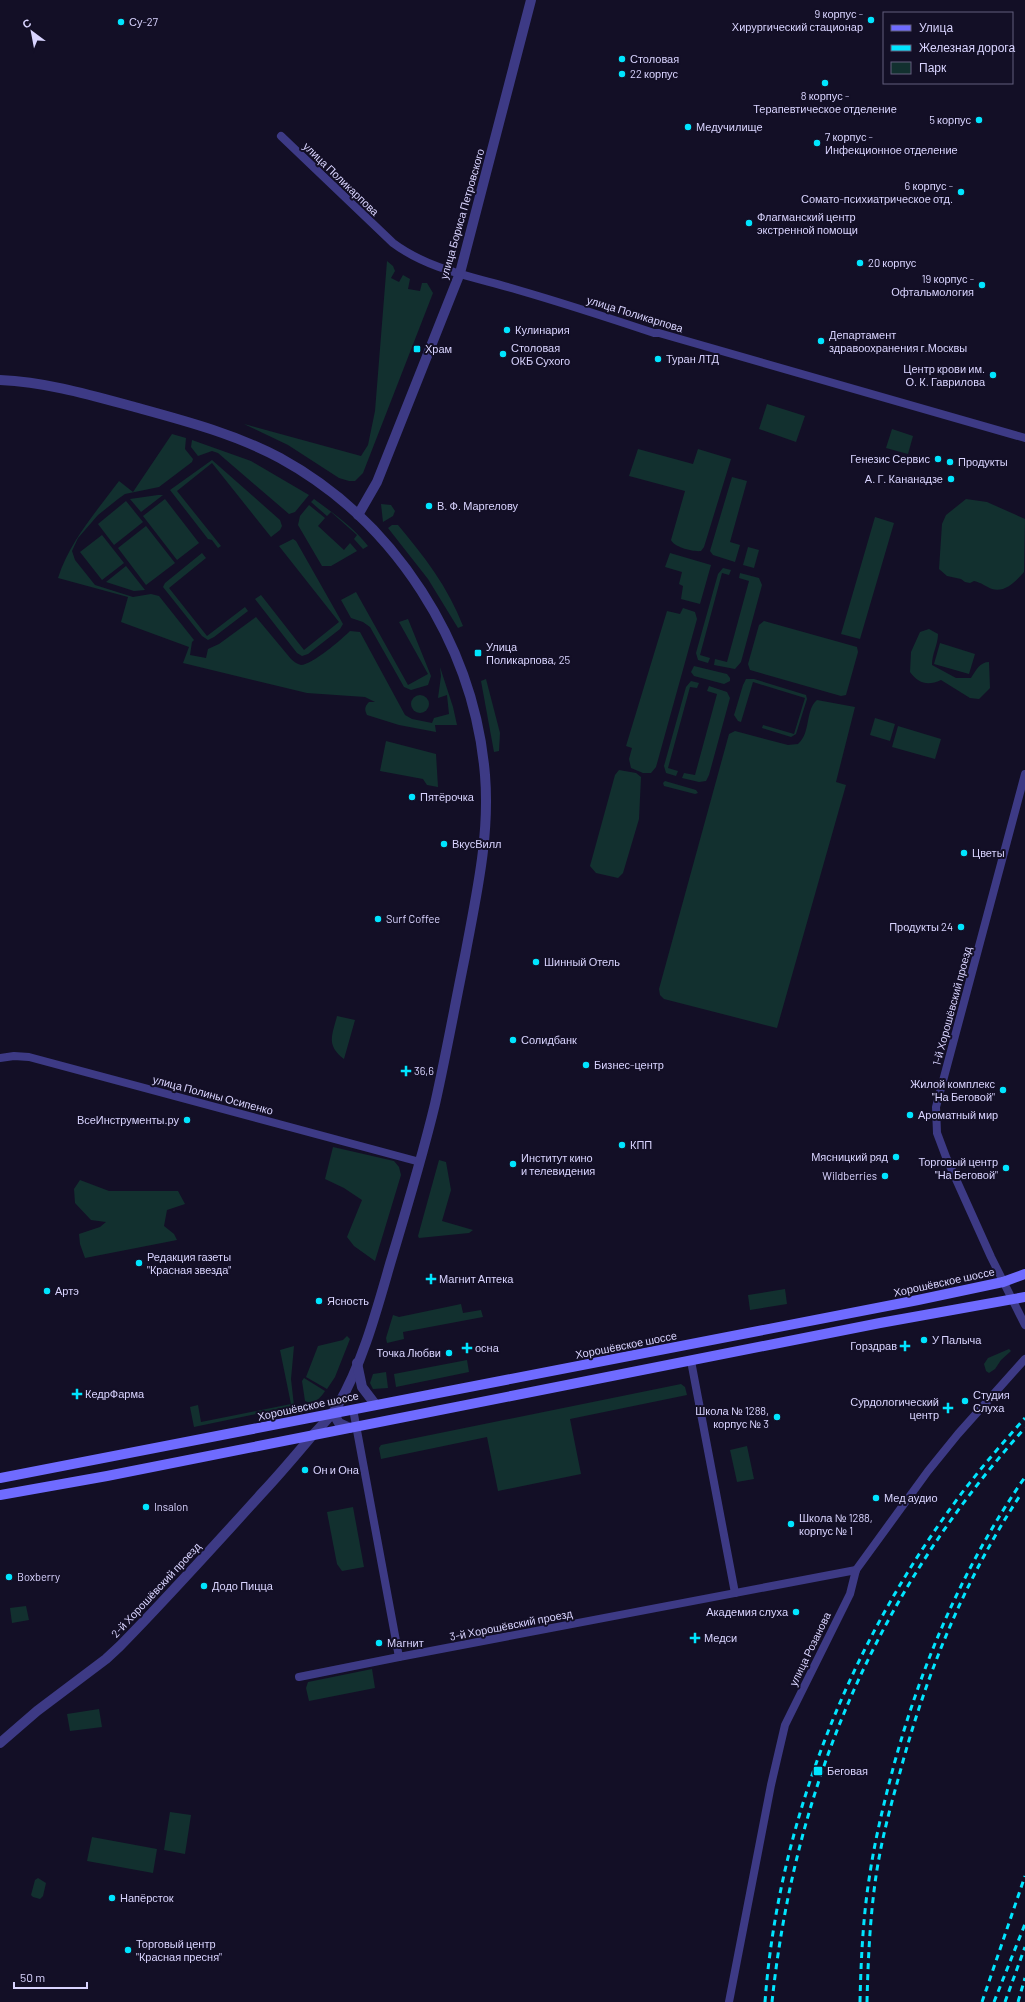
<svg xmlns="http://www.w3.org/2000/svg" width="1025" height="2002" viewBox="0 0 1025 2002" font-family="Barlow,sans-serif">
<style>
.green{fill:#12302f}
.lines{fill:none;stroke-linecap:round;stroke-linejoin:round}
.minor{stroke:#3d3a85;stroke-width:8}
.tertiary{stroke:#3d3a85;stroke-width:10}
.secondary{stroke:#6f6bff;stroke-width:10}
.rail{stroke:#00e5ff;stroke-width:3;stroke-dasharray:6 5;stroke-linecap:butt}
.poi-dot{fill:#00e5ff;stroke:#130f26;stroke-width:1.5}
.labels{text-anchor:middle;stroke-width:4;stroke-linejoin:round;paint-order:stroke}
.poi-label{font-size:11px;fill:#d9d4ff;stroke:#130f26;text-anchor:start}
.street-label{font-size:11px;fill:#d9d4ff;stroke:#130f26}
</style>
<rect width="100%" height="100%" fill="#130f26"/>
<g class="green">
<polygon points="387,261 393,266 395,271 391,278 399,282 403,275 410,279 408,289 420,291 422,283 427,283 433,293 363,473 355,481 349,481 339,478 288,445 244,424 361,456 368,445 375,411"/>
<polygon points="767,404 805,416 796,442 759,429"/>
<polygon points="892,429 913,436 908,454 886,448"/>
<path d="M172 434 186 438 185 449 193 459 192 462 159 487 125 494 118 499 98 515 78 538 72 551 75 560 95 585 133 597 151 594 159 596 194 640 192 642 190 655 206 658 208 649 219 644 256 617 291 659C294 662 297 664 301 665 312 665 342 639 350 631L360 632 405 715 412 719 432 723 434 718 449 714 447 695 438 698 441 676 440 667 453 707 457 725H435L436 732 399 725 367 715C364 709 365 706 369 702H375L365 697 307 693 183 663 189 647 121 622 128 597 58 578C70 541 96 512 119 481L133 492Z"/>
<polygon points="192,440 251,461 309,495 295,512 289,514 218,453 212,451 198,456 191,447"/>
<path d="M638 449 693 464 698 449 731 459 704 547 701 551C693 552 674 547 671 540L685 491 629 476Z"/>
<polygon points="212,460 280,520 282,526 280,530 271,537 212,463 177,491 221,546 218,548 212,540 208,539 170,490"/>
<polygon points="732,477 747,481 730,542 740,545 735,562 713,555 710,551"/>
<polygon points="158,495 163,495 141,512 130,499"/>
<polygon points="165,499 199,543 177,560 143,516"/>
<path d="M314 499C333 513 353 527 368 546L363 549 354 539 357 535 331 512 327 516 311 502Z"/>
<path d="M966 499 987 502 1025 519 1024 572C1016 581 1005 593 992 589 985 586 982 583 974 581L970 583 965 582 961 579 947 576 939 569 942 524 946 515Z"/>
<polygon points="126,501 143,522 114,545 98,524"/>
<polygon points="381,504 391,505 395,511 393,516 383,522"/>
<polygon points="309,505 325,518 318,526 344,550 350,543 357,551 331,566 322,566 298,525 300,516"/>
<polygon points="875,517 894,523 860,639 841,634"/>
<path d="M392 525H398C424 556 448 587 463 626L458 628 428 579 388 528Z"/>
<polygon points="146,526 175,563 146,585 118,548"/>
<polygon points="102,535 124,563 102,580 80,552"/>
<polygon points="293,539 296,541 343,624 340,629 308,654 302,656 297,653 255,599 261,595 304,650 339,622 279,546"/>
<polygon points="748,547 759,550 754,568 743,565"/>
<polygon points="202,553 206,558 169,588 207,636 245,607 248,611 214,637 208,640 202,636 163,587 165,583"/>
<polygon points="670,553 711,565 700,604 681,599 683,586 679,584 682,572 665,567"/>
<polygon points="126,566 145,590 134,591 106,582"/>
<polygon points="723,568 731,570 729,575 722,573 700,655 710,658 708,663 698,660 696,653 718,574"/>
<polygon points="740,573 759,578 762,585 741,662 735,669 714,665 715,659 727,662 749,581 739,578"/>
<polygon points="356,592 408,685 428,674 399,622 408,619 431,676 428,685 411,690 404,687 370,627 363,622 351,618 341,600"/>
<polygon points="683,608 695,612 697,619 656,767 651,773 643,773 631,768 629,759 632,748 626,746 667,611 680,614"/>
<polygon points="764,621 857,647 858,652 846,695 841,696 750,670 748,664 759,625"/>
<path d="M929 629 938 634C938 645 932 653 932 665L956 678H971C976 670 980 662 989 662L990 688 979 699 970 698 941 680C928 686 919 684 910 672L911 652 920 632Z"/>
<polygon points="940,643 975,654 969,674 934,664"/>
<polygon points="694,666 727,674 730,678 730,681 724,684 694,676 691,672"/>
<polygon points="486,679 500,733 499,751 494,752 481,681"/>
<polygon points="746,679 754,679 806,695 807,699 796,734 791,737 762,728 763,725 794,734 805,698 753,682 741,722 738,721 734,715 735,712 743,685"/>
<polygon points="691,681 699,683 697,688 690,687 668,768 678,771 676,776 666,773 664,766 686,687"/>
<polygon points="709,686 727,692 730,698 709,775 706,781 699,782 682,778 684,773 695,775 717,694 707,691"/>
<circle cx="420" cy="704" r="9"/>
<path d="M817 700 855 707 836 782 846 785 777 1028 664 999 660 995 659 989 729 734 735 731 788 745 798 744C811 733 805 710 817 700Z"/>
<polygon points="875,718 895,724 890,741 870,735"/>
<polygon points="898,726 941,739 935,759 892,747"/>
<polygon points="386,741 436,754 438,787 427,785 423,779 380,771"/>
<polygon points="619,770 636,773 641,777 639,819 623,873 618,878 596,873 590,866 615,775"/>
<polygon points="665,781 696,790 698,793 695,794 664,786 663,783"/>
<path d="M337 1016 355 1020 344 1059C326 1045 332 1036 337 1016Z"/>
<polygon points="333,1147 394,1161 399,1167 401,1175 375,1261 354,1246 347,1237 362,1200 344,1188 325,1179"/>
<polygon points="439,1160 446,1162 451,1190 442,1221 473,1230 469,1233 419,1238 418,1236"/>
<polygon points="80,1180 109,1191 178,1191 185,1204 167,1210 164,1226 174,1234 177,1240 85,1258 80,1244 79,1234 100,1227 106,1222 91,1220 75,1203 74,1189"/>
<polygon points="785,1289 787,1304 750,1310 748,1295"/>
<polygon points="461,1304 463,1313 481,1310 483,1317 403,1332 404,1339 387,1343 386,1338 393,1315 399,1317"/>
<polygon points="347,1336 350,1339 335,1377 327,1389 306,1377 318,1346 343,1340"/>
<polygon points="294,1346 291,1379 294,1406 194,1427 190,1407 198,1405 201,1422 291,1404 280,1350"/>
<polygon points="1009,1349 1011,1351 1001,1360 995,1369 989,1373 986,1371 984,1364 988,1358"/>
<polygon points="467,1360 469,1372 396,1387 394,1374"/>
<polygon points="386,1372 388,1388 373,1389 370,1383 373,1374"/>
<path d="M304 1378 325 1391C321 1398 313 1405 305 1401L302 1381Z"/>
<polygon points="681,1384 685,1387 687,1395 570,1419 581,1474 498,1491 487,1437 381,1459 379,1448 381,1445"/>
<polygon points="747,1446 754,1479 737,1482 730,1450"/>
<polygon points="353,1507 364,1567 342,1571 337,1564 327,1512"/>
<polygon points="26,1606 29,1620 12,1623 10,1608"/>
<polygon points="372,1669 375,1688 309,1701 306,1688 308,1682"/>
<polygon points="99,1709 102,1727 70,1731 67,1714"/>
<polygon points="170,1812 191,1815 185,1854 164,1850"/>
<polygon points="92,1837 157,1849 153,1873 87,1861"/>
<polygon points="38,1878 46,1883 43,1896 40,1899 33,1897 31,1895 35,1880"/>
</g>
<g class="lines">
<g class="minor">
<path d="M281 136 393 243C429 270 475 277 518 290 563 303 609 318 654 333H659L1025 438"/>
<polyline points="1025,774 936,1107 937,1133 946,1157 991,1257 1025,1325"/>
<polyline points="0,1058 14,1056 29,1057 420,1162"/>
<polyline points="691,1361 735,1593"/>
<polyline points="353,1409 399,1657 856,1570"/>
<polyline points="299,1677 399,1657"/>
<polyline points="729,2002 771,1785 785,1725 850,1594 856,1570 928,1471 958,1434 1025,1359"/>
</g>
<g class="tertiary">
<path d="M0 380C45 382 87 394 131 406 182 420 233 433 280 458 395 521 474 644 485 775 490 837 476 896 465 956 455 1005 446 1055 435 1104 422 1158 406 1211 390 1264 377 1309 362 1365 338 1405 331 1417 320 1427 311 1437 295 1456 279 1475 262 1493 215 1545 168 1597 120 1646L106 1659 37 1711 0 1743"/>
<polyline points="358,515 377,482 460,273 531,0"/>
<polyline points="357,1363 362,1387 375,1404"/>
<polyline points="333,1413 339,1423 350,1428"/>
</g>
<g class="secondary">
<polyline points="0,1478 918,1300 1003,1282 1025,1274"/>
<polyline points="0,1495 107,1476 880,1323 1025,1297"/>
</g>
<g class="rail">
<path d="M765 2002C778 1826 847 1651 950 1509 973 1477 999 1447 1025 1418"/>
<path d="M772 2002C795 1784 878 1591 1025 1428"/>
<path d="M860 2002C861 1959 863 1916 870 1873 875 1840 883 1807 891 1776 919 1669 962 1568 1025 1477"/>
<path d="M867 2002C868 1960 870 1917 876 1876 881 1842 890 1808 899 1776 925 1677 963 1583 1019 1497"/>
<polyline points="982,2002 1025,1876"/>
<polyline points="994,2002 1025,1924"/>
<polyline points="1005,2002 1025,1947"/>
<polyline points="1018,2002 1025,1978"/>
</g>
</g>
<g class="poi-dot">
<circle cx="871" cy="20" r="4"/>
<circle cx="121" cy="22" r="4"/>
<circle cx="622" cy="59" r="4"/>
<circle cx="622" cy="74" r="4"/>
<circle cx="825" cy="83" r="4"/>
<circle cx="979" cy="120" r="4"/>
<circle cx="688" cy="127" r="4"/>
<circle cx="817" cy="143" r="4"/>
<circle cx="961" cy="192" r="4"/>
<circle cx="749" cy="223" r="4"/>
<circle cx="860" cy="263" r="4"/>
<circle cx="982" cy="285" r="4"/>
<circle cx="507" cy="330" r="4"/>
<circle cx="821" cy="341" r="4"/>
<rect x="413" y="345" width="8" height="8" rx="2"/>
<circle cx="503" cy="354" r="4"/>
<circle cx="658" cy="359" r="4"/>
<circle cx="993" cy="375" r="4"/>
<circle cx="938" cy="459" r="4"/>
<circle cx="950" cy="462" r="4"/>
<circle cx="951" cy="479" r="4"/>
<circle cx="429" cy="506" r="4"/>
<rect x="474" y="649" width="8" height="8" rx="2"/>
<circle cx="412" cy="797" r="4"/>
<circle cx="444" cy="844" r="4"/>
<circle cx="964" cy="853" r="4"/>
<circle cx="378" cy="919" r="4"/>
<circle cx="961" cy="927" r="4"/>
<circle cx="536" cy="962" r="4"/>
<circle cx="513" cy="1040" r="4"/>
<circle cx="586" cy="1065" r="4"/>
<path d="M404 1065h4v4h4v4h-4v4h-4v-4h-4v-4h4z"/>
<circle cx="1003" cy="1090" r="4"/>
<circle cx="910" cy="1115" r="4"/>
<circle cx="187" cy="1120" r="4"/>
<circle cx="622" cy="1145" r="4"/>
<circle cx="896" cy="1157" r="4"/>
<circle cx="513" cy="1164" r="4"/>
<circle cx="1006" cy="1168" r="4"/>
<circle cx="885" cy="1176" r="4"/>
<circle cx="139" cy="1263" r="4"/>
<path d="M429 1273h4v4h4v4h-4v4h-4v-4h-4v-4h4z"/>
<circle cx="47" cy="1291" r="4"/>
<circle cx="319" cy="1301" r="4"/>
<circle cx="924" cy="1340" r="4"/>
<path d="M903 1340h4v4h4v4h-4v4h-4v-4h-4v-4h4z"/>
<path d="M465 1342h4v4h4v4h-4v4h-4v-4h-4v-4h4z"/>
<circle cx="449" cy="1353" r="4"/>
<path d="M75 1388h4v4h4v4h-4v4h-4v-4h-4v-4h4z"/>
<circle cx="965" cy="1401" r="4"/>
<path d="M946 1402h4v4h4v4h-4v4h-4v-4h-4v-4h4z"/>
<circle cx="777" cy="1417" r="4"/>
<circle cx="305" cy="1470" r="4"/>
<circle cx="876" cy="1498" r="4"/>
<circle cx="146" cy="1507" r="4"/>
<circle cx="791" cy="1524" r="4"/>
<circle cx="9" cy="1577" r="4"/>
<circle cx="204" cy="1586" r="4"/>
<circle cx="796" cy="1612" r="4"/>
<path d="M693 1632h4v4h4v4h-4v4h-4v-4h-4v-4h4z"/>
<circle cx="379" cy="1643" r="4"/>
<rect x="813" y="1766" width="10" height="10" rx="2"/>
<circle cx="112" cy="1898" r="4"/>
<circle cx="128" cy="1950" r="4"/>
</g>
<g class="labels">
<g class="poi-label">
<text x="863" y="18" text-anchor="end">9 корпус -<tspan x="863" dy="13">Хирургический стационар</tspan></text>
<text x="129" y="26">Су-27</text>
<text x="630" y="63">Столовая</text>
<text x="630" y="78">22 корпус</text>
<text x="825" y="100" text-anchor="middle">8 корпус -<tspan x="825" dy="13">Терапевтическое отделение</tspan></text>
<text x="971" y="124" text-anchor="end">5 корпус</text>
<text x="696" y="131">Медучилище</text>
<text x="825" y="141">7 корпус -<tspan x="825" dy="13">Инфекционное отделение</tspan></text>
<text x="953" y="190" text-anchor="end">6 корпус -<tspan x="953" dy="13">Сомато-психиатрическое отд.</tspan></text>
<text x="757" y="221">Флагманский центр<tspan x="757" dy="13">экстренной помощи</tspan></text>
<text x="868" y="267">20 корпус</text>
<text x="974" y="283" text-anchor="end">19 корпус -<tspan x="974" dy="13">Офтальмология</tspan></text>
<text x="515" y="334">Кулинария</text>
<text x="829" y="339">Департамент<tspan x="829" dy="13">здравоохранения г.Москвы</tspan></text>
<text x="511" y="352">Столовая<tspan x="511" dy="13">ОКБ Сухого</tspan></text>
<text x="425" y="353">Храм</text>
<text x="666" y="363">Туран ЛТД</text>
<text x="985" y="373" text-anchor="end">Центр крови им.<tspan x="985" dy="13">О. К. Гаврилова</tspan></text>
<text x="930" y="463" text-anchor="end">Генезис Сервис</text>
<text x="958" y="466">Продукты</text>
<text x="943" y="483" text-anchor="end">А. Г. Кананадзе</text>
<text x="437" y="510">В. Ф. Маргелову</text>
<text x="486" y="651">Улица<tspan x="486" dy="13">Поликарпова, 25</tspan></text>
<text x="420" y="801">Пятёрочка</text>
<text x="452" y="848">ВкусВилл</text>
<text x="972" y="857">Цветы</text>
<text x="386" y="923">Surf Coffee</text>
<text x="953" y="931" text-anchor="end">Продукты 24</text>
<text x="544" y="966">Шинный Отель</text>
<text x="521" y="1044">Солидбанк</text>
<text x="594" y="1069">Бизнес-центр</text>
<text x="414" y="1075">36,6</text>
<text x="995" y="1088" text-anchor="end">Жилой комплекс<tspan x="995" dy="13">"На Беговой"</tspan></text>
<text x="918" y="1119">Ароматный мир</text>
<text x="179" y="1124" text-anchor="end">ВсеИнструменты.ру</text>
<text x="630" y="1149">КПП</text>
<text x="888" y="1161" text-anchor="end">Мясницкий ряд</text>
<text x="521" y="1162">Институт кино<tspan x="521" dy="13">и телевидения</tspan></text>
<text x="998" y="1166" text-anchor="end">Торговый центр<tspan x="998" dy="13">"На Беговой"</tspan></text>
<text x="877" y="1180" text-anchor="end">Wildberries</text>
<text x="147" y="1261">Редакция газеты<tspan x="147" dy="13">"Красная звезда"</tspan></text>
<text x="439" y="1283">Магнит Аптека</text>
<text x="55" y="1295">Артэ</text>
<text x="327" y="1305">Ясность</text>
<text x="932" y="1344">У Палыча</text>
<text x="897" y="1350" text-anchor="end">Горздрав</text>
<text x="475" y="1352">осна</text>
<text x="441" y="1357" text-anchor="end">Точка Любви</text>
<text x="85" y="1398">КедрФарма</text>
<text x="973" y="1399">Студия<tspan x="973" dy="13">Слуха</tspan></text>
<text x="939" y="1406" text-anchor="end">Сурдологический<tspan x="939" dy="13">центр</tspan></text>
<text x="769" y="1415" text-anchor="end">Школа № 1288,<tspan x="769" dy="13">корпус № 3</tspan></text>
<text x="313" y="1474">Он и Она</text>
<text x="884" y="1502">Мед аудио</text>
<text x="154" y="1511">Insalon</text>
<text x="799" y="1522">Школа № 1288,<tspan x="799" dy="13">корпус № 1</tspan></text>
<text x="17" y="1581">Boxberry</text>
<text x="212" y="1590">Додо Пицца</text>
<text x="788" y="1616" text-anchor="end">Академия слуха</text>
<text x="704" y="1642">Медси</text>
<text x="387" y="1647">Магнит</text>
<text x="827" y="1775">Беговая</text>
<text x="120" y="1902">Напёрсток</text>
<text x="136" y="1948">Торговый центр<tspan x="136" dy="13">"Красная пресня"</tspan></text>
</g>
<g class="street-label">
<text transform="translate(341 179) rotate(44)" y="4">улица Поликарпова</text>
<text transform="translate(462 214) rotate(-74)" y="4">улица Бориса Петровского</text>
<text transform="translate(635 314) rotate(17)" y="4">улица Поликарпова</text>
<text transform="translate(952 1006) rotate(-75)" y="4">1-й Хорошёвский проезд</text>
<text transform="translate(213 1095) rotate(15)" y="4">улица Полины Осипенко</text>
<text transform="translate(944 1282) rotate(-12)" y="4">Хорошёвское шоссе</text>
<text transform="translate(626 1345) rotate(-11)" y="4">Хорошёвское шоссе</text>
<text transform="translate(308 1406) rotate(-12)" y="4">Хорошёвское шоссе</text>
<text transform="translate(156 1590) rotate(-47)" y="4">2-й Хорошёвский проезд</text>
<text transform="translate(511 1625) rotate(-11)" y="4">3-й Хорошёвский проезд</text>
<text transform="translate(810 1649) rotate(-64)" y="4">улица Розанова</text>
</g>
</g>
<rect x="883" y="12" width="130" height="72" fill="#130f26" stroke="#625e7d"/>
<rect x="891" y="25" width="20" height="6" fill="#6f6bff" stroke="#625e7d"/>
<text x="919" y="32" font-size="12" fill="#d9d4ff">Улица</text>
<rect x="891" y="45" width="20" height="6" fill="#00e5ff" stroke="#625e7d"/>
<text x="919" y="52" font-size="12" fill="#d9d4ff">Железная дорога</text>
<rect x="891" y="62" width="20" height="12" fill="#12302f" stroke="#625e7d"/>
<text x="919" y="72" font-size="12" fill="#d9d4ff">Парк</text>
<g transform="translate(32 32) rotate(328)" stroke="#130f26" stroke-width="3" paint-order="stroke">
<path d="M0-3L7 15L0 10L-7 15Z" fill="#d9d4ff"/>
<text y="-6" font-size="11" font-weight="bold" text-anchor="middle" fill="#d9d4ff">С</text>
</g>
<path d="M14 1982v6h73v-6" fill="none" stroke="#d9d4ff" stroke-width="2"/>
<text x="20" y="1982" font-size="12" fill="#d9d4ff" stroke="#130f26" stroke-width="3" paint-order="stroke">50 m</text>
</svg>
